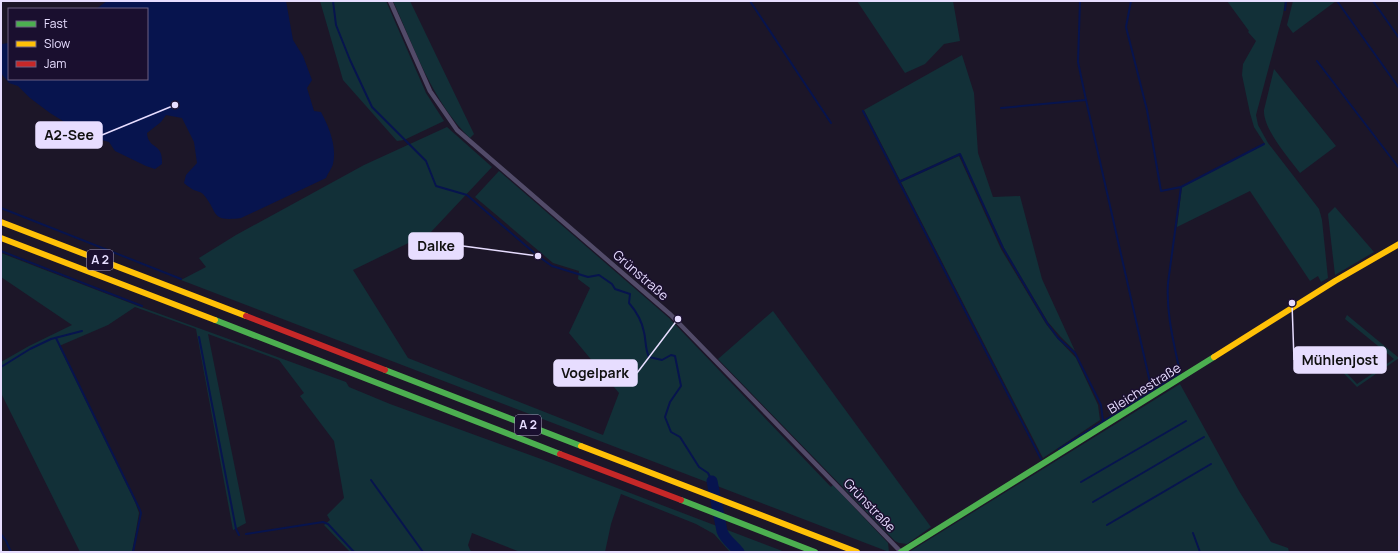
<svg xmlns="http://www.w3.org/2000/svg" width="1400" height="553" viewBox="0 0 1400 553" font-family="Manrope,sans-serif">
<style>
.green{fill:#123038}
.water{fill:#07144e}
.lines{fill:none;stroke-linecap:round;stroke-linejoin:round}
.stream{stroke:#07144e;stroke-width:2}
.river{stroke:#07144e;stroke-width:11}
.street{stroke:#524b69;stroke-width:4.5}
.fast{stroke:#4caf50;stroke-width:6}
.slow{stroke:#ffc107;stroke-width:6}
.jam{stroke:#c62828;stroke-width:6}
.labels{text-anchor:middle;stroke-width:3;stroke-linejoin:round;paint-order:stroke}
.shield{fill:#1a0f2f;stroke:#aa9fc1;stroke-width:1}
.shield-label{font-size:12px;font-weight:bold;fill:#e7ddff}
.street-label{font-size:13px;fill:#e7ddff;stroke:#1a0f2f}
.leader{fill:none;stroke:#e7ddff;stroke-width:1.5}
.callout-dot{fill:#e7ddff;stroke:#1a0f2f;stroke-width:1.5}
.callout{fill:#e7ddff;stroke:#e7ddff;stroke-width:1.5}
.callout-label{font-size:14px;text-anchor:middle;font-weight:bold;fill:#111}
</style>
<rect width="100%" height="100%" fill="#1c1628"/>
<g class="green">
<polygon points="320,1 386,1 426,93 444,121 404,140 397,141 343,80"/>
<path d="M393 1H410L474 134 470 138C432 101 415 49 393 1Z"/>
<polygon points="857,1 953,1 960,41 944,44 925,64 905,73"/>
<polygon points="1227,1 1285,1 1283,14 1256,115 1258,125 1268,143 1319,209 1322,220 1328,278 1321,282 1318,276 1310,281 1250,191 1177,227 1182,187 1265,144 1254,127 1250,113 1242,75 1243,64 1256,41 1248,32 1249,31"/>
<polygon points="1293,1 1336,1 1293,33 1287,25"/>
<polygon points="962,55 974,93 978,153 993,197 1020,196 1042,279 1075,351 1060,336 1048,322 1004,248 960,153 900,180 864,110"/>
<path d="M1274 69 1336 146 1300 173C1288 157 1263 129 1264 110Z"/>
<polygon points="447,127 492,167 431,232 353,270 408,358 603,435 619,393 569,333 590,288 578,279 579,271 553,263 475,197 499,171 669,318 831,487 833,485 888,543 889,552 181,280 206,267 199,258 236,235 364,165"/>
<polygon points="959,156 1001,249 1046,324 1057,338 1076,358 1098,405 1100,420 1043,458 901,182"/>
<polygon points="1335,207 1374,252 1335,275 1328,214"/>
<polygon points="1,253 138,306 346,382 349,387 390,404 541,459 785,552 730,552 714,534 696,524 621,494 611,524 605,552 520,552 472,533 468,545 470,550 473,552 350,552 324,525 330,520 327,515 344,498 334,441 300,396 304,393 279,360 208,334 246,523 233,530 196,329 135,307 108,325 59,346 135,502 139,513 132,552 80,552 1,393 1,362 29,346 72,325 1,277"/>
<polygon points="773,311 931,527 907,544 899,543 895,541 718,359"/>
<polygon points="1347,315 1399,358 1357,387 1322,351 1324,349 1357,384 1394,359 1345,319"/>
<polygon points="1180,384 1239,491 1271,542 1288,548 1289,552 909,552"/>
<polygon points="1151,390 1111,416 1108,411"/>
</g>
<path class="water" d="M107 1H286L293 40 303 56 312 80 307 88 314 111 321 112C329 127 337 146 333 164 332 168 328 173 326 178L241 218C209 222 219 212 203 194 200 191 195 191 192 189 189 187 186 185 184 183L186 175 197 163 194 142 182 118 166 115 161 122 147 133C148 147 158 144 161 154 162 157 162 161 162 164L155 169 146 166 115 151 109 142 87 136 50 113 30 98 18 86 9 83 1 73V44L9 43V79H147V9H96Z"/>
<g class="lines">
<g class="stream">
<path d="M333 1 336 25 350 60 372 107 426 161 436 186 467 195 538 256 552 266 588 277 599 275 612 284 615 289 630 294 629 303C636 311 642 322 644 332 646 340 645 349 649 357L662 360 671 355 675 356 681 386 670 402 665 417 671 432 680 437 699 467 708 473 712 481"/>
<polyline points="750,1 831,123"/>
<polyline points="1337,1 1399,88"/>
<polyline points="1373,1 1399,38"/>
<polyline points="1285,10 1286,1"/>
<polyline points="1317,61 1399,168"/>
<polyline points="1086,100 1152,391"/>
<polyline points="1001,108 1086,100 1078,62 1080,1"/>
<polyline points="863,111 1041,459"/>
<polyline points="899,182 960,154 1003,248 1047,323 1058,338 1075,353 1101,405 1103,421"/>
<polyline points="1181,187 1264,144"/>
<polyline points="1,208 181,279"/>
<polyline points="1,251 142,306"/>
<polyline points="199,337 236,529 239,535"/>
<polyline points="56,338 140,510 141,513 133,552"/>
<polyline points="1399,358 1399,359"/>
<polyline points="1,367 30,349 51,339 82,331"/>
<path d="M1059 449 1180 373C1174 343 1166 314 1168 283L1181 187 1161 191 1147 110 1126 27 1131 1"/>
<polyline points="371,480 423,552"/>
<polyline points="1081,482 1186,421"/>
<polyline points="1093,502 1204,437"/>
<polyline points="1107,525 1211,464"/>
<polyline points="1193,533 1200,552"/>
<polyline points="1,534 6,541 11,552"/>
<polyline points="246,534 323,522 328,524 354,552"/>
</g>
<path class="river" d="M712 481 722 531C725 540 733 544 739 552"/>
<polyline class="street" points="390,1 430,91 457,130 671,315 901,552"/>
<g class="fast">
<polyline points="215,320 560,454"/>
<polyline points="385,370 581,446"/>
<polyline points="681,500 815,552"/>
<polyline points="901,552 1214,357"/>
</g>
<g class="slow">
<polyline points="1,222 246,316"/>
<polyline points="1,238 215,320"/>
<polyline points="1214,357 1335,281 1399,244"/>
<polyline points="581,446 857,552"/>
</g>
<g class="jam">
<polyline points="246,316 385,370"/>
<polyline points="560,454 681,500"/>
</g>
</g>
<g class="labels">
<g class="shield">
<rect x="87" y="250" width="26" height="20" rx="3"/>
<rect x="515" y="415" width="26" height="20" rx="3"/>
</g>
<g class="shield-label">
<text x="100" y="264">A 2</text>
<text x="528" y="429">A 2</text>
</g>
<g class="street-label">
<text transform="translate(641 275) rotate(41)" y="5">Grünstraße</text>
<text transform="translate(1144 388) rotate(-32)" y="5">Bleichestraße</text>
<text transform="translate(870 505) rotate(46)" y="5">Grünstraße</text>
</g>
</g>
<path class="leader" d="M175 105L102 135M538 256L463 246M1292 303L1294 360M678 319L637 373"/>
<g class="callout-dot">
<circle cx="175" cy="105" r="4"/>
<circle cx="538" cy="256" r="4"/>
<circle cx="1292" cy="303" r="4"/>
<circle cx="678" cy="319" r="4"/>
</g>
<g class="callout">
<rect x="36" y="122" width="66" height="26" rx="4"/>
<rect x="409" y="233" width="54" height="26" rx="4"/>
<rect x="1294" y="347" width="92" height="26" rx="4"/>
<rect x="554" y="360" width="83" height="26" rx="4"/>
</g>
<g class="callout-label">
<text x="69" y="140">A2-See</text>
<text x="436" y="251">Dalke</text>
<text x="1340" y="365">Mühlenjost</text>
<text x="595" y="378">Vogelpark</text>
</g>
<rect width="1400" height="553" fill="none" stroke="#e7ddff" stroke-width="4"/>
<rect x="8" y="8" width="140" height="72" fill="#1a0f2f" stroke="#6c6182"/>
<rect x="16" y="21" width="20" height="6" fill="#4caf50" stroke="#6c6182"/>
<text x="44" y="28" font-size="12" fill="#e7ddff">Fast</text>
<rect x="16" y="41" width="20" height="6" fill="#ffc107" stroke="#6c6182"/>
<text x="44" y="48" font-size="12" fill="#e7ddff">Slow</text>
<rect x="16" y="61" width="20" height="6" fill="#c62828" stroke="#6c6182"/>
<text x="44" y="68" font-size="12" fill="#e7ddff">Jam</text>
</svg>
